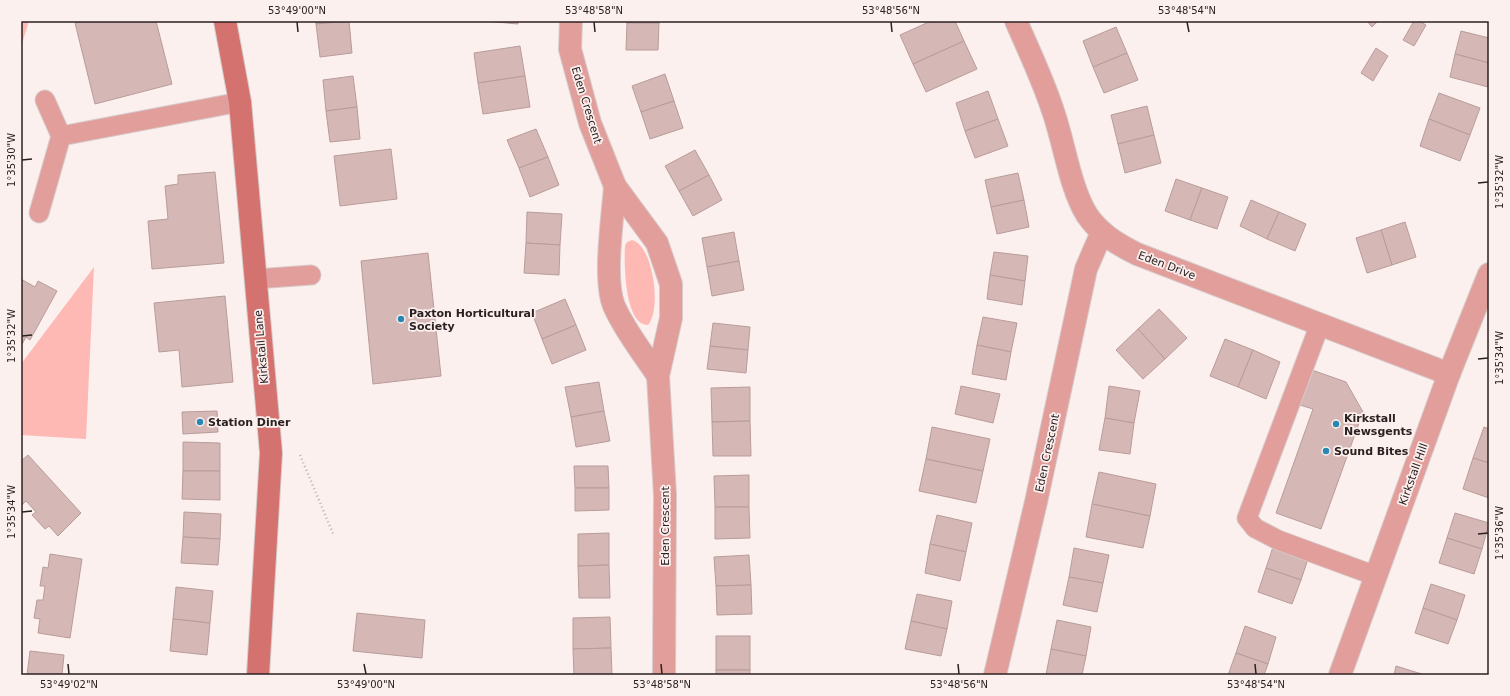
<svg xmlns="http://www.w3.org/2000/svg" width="1510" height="696" viewBox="0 0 1510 696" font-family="'DejaVu Sans',sans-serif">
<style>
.green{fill:#ffb9b5}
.building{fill:#d5b8b6;stroke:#b89c9a}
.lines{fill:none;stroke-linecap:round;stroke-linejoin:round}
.service-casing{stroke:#d6cbca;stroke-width:21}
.minor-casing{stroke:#d6cbca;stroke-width:24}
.tertiary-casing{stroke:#d6cbca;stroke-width:24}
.secondary-casing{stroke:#d6cbca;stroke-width:24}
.path{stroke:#bdb2b1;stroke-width:2.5;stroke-dasharray:1 3;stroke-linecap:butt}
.service{stroke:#e19e9b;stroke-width:19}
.minor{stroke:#e19e9b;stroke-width:22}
.tertiary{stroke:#e19e9b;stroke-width:22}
.secondary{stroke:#d3726f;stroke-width:22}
.ticks{fill:none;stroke:#2b2120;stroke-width:1.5}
.poi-dot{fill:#2888b3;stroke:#fcf0ef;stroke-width:1.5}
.labels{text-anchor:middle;stroke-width:3.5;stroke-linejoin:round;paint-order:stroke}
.street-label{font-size:11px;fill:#2b2120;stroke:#fcf0ef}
.poi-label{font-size:11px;font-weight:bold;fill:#2b2120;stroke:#fcf0ef;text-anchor:start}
.neatline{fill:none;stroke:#2b2120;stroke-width:1.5}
.ticks-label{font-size:10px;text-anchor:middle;fill:#2b2120}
</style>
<rect width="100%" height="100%" fill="#fcf0ef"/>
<g class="green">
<polygon points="21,21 29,21 21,47"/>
<path d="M632 240C653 245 662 309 648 325 624 325 624 262 625 246L627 242Z"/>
<polygon points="94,267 86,439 21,435 21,364"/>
</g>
<g class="building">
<polygon points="83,21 156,21 172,84 95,104 75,23"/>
<polygon points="315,21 345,21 316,24"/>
<polygon points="349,21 352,53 320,57 316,24"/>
<polygon points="484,21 518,21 518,24"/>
<rect x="627" y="21" width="32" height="2"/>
<polygon points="931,21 955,21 964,41 913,64 900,35"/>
<polygon points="1367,21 1378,21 1372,27"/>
<polygon points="1414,21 1419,21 1426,25 1414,46 1403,40"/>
<polygon points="627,23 659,23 658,50 626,50"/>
<polygon points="1116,27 1127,53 1093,67 1083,41"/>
<polygon points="1461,31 1489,38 1489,63 1455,54"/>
<polygon points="964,41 977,69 926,92 913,64"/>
<polygon points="520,46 525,76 478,83 474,53"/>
<polygon points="1376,48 1388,56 1373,81 1361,73"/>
<polygon points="1127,53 1138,80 1104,93 1093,67"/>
<polygon points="1455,54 1489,63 1488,87 1450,77"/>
<polygon points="665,74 674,101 641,112 632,86"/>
<polygon points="353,76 357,107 326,111 323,80"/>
<polygon points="525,76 530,107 483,114 478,83"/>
<polygon points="988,91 998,119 965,131 956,103"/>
<polygon points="1439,93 1480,108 1470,135 1429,119"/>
<polygon points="674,101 683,128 650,139 641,112"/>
<polygon points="1147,106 1154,135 1118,144 1111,115"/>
<polygon points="357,107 360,139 330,142 326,111"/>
<polygon points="998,119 1008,146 975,158 965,131"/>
<polygon points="1429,119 1470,135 1460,161 1420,146"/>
<polygon points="536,129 548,157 519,168 507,140"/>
<polygon points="1154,135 1161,163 1125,173 1118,144"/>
<polygon points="391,149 397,199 340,206 334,156"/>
<polygon points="695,150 709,175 679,191 665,166"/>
<polygon points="548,157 559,185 530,197 519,168"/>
<polygon points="215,172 224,263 152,269 148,221 168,219 165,186 178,184 178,175"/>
<polygon points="1018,173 1024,200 991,207 985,180"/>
<polygon points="709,175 722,200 693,216 679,191"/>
<polygon points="1176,179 1202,188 1190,220 1165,211"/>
<polygon points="1202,188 1228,197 1217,229 1190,220"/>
<polygon points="1024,200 1029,227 997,234 991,207"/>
<polygon points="1251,200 1279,212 1267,239 1240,226"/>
<polygon points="527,212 562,214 560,245 526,243"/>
<polygon points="1279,212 1306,224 1295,251 1267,239"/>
<polygon points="1405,222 1416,257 1392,265 1381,230"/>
<polygon points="1381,230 1392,265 1367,273 1356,238"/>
<polygon points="734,232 739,261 707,267 702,238"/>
<polygon points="526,243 560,245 559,275 524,273"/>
<polygon points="994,252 1028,256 1025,281 990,275"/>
<polygon points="428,253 441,376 373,384 361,261"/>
<polygon points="739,261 744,290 712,296 707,267"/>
<polygon points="990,275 1025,281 1022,305 987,299"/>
<polygon points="21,279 35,287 38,281 57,291 30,340 26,337 21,346"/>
<polygon points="225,296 233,382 182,387 179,350 159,352 154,303"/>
<polygon points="565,299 576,325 542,339 532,313"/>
<polygon points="1159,309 1187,338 1165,359 1138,329"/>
<polygon points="983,317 1017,323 1011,352 977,345"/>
<polygon points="713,323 750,327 748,350 710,346"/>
<polygon points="576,325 586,350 552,364 542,339"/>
<polygon points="1138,329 1165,359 1143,379 1116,350"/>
<polygon points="1225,339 1253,350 1238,387 1210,376"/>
<polygon points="977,345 1011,352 1006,380 972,374"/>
<polygon points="710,346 748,350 746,373 707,369"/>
<polygon points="1253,350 1280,362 1266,399 1238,387"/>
<polygon points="1312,370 1346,382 1363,412 1321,529 1276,513 1313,409 1300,405"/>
<polygon points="599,382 604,411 571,417 565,387"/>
<polygon points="961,386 1000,394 993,423 955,414"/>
<polygon points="1109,386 1140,391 1134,423 1105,418"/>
<polygon points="750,387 750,421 712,422 711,388"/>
<polygon points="217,411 218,432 183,434 182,412"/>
<polygon points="604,411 610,441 576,447 571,417"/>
<polygon points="1105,418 1134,423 1130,454 1099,450"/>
<polygon points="750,421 751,456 713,456 712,422"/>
<polygon points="932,427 990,439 983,471 926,459"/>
<polygon points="1484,427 1489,429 1489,463 1473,458"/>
<polygon points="183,442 220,443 220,471 183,471"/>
<polygon points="28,455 81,513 58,536 49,526 45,529 32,515 36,512 26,501 22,505 21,504 21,461"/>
<polygon points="1473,458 1489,463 1489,498 1463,489"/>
<polygon points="926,459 983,471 976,503 919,491"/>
<polygon points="574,466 608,466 609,488 575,488"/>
<polygon points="183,471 220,471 220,500 182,499"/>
<polygon points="1099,472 1156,484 1150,516 1092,504"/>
<polygon points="749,475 749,507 715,507 714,476"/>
<polygon points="575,488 609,488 609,510 575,511"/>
<polygon points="1092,504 1150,516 1143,548 1086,537"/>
<polygon points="715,507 749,507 750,538 715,539"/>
<polygon points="184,512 221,514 220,539 183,537"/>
<polygon points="1455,513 1489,523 1482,549 1447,538"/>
<polygon points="937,515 972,523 966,552 930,544"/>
<polygon points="609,533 609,565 578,566 578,534"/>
<polygon points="183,537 220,539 218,565 181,563"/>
<polygon points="1447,538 1482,549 1474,574 1439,563"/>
<polygon points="930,544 966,552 960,581 925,573"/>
<polygon points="1274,544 1309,556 1301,580 1266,568"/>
<polygon points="1074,548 1109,555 1103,583 1069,577"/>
<polygon points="50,554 82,559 70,638 38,633 40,619 34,618 37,600 43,600 45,586 40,586 43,567 48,568"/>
<polygon points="749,555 751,585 716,586 714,557"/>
<polygon points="609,565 610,598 579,598 578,566"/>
<polygon points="1266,568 1301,580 1292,604 1258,592"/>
<polygon points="1069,577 1103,583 1097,612 1063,605"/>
<polygon points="1431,584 1465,595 1457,620 1423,608"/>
<polygon points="751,585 752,614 717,615 716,586"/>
<polygon points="176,587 213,591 210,623 173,619"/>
<polygon points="917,594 952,601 947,629 911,621"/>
<polygon points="1423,608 1457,620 1448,644 1415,633"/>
<polygon points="357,613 425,620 422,658 353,651"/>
<polygon points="610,617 611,648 573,649 573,618"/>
<polygon points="173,619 210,623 207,655 170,651"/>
<polygon points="1057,620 1091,627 1086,656 1051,649"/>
<polygon points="911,621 947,629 941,656 905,649"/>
<polygon points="1245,626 1276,637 1268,664 1236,653"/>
<rect x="716" y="636" width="34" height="34"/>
<polygon points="611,648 612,675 574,675 573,649"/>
<polygon points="1051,649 1086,656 1082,675 1046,675"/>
<polygon points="30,651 64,655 62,675 27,675"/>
<polygon points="1236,653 1268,664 1264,675 1228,675"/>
<polygon points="1396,666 1425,675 1394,675"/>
<rect x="716" y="670" width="34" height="5"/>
</g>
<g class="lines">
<g class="service-casing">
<g id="service">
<polyline points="45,100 61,136"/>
<polyline points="39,213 61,136 240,102"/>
<polyline points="255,279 311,275"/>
<polyline points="1320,324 1247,518 1255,528 1278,540 1376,576"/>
</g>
</g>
<g class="minor-casing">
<g id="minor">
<polyline points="571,21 570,49 590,123 615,186 657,243 671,284 671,318 658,376 665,495 664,675"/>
<path d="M1016 21C1029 51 1043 80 1053 111 1064 142 1070 188 1087 215 1100 234 1117 244 1137 254L1449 374"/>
<path d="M615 186C613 216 603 279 614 306 625 331 643 353 658 376"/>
<polyline points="995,675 1036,502 1086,269 1102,232"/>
</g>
</g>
<g class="tertiary-casing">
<polyline id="tertiary" points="1340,675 1449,374 1489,274"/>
</g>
<g class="secondary-casing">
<polyline id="secondary" points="225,21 240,102 271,453 258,675"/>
</g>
<polyline class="path" points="300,455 334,536"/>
<use href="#service" class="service"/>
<use href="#minor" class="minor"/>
<use href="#tertiary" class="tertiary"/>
<use href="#secondary" class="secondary"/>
</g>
<path class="ticks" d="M297 22 298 32M594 22 595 32M891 22 892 32M1187 22 1189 32M22 160 32 159M1478 183 1488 182M22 336 32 335M1478 359 1488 358M22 512 32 511M1478 534 1488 533M68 664 69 674M364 664 366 674M661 664 662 674M958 664 959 674M1255 664 1256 674"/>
<g class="poi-dot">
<circle cx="401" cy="319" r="4"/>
<circle cx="200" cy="422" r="4"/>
<circle cx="1336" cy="424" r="4"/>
<circle cx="1326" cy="451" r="4"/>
</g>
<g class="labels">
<g class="street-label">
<text transform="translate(587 105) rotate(73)" y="4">Eden Crescent</text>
<text transform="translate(1167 265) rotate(21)" y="4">Eden Drive</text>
<text transform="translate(261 347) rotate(-95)" y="4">Kirkstall Lane</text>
<text transform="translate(1047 453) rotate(-78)" y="4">Eden Crescent</text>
<text transform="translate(1413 474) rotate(-70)" y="4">Kirkstall Hill</text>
<text transform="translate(665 526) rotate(-90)" y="4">Eden Crescent</text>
</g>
<g class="poi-label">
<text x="409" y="317">Paxton Horticultural<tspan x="409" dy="13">Society</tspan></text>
<text x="1344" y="422">Kirkstall<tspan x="1344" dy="13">Newsgents</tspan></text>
<text x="208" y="426">Station Diner</text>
<text x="1334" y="455">Sound Bites</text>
</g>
</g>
<rect width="1510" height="696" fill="none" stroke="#fcf0ef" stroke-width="44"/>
<rect x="22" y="22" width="1466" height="652" class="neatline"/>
<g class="ticks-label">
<text x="297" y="14">53°49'00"N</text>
<text x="594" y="14">53°48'58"N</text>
<text x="891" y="14">53°48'56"N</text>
<text x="1187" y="14">53°48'54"N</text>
<text transform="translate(11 160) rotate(-90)" y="4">1°35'30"W</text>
<text transform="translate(1499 182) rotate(-90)" y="4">1°35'32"W</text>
<text transform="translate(11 336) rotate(-90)" y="4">1°35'32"W</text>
<text transform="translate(1499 358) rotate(-90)" y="4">1°35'34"W</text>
<text transform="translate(11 512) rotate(-90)" y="4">1°35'34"W</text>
<text transform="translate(1499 533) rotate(-90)" y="4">1°35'36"W</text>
<text x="69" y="688">53°49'02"N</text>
<text x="366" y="688">53°49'00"N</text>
<text x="662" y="688">53°48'58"N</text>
<text x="959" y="688">53°48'56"N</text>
<text x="1256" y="688">53°48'54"N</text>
</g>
</svg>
